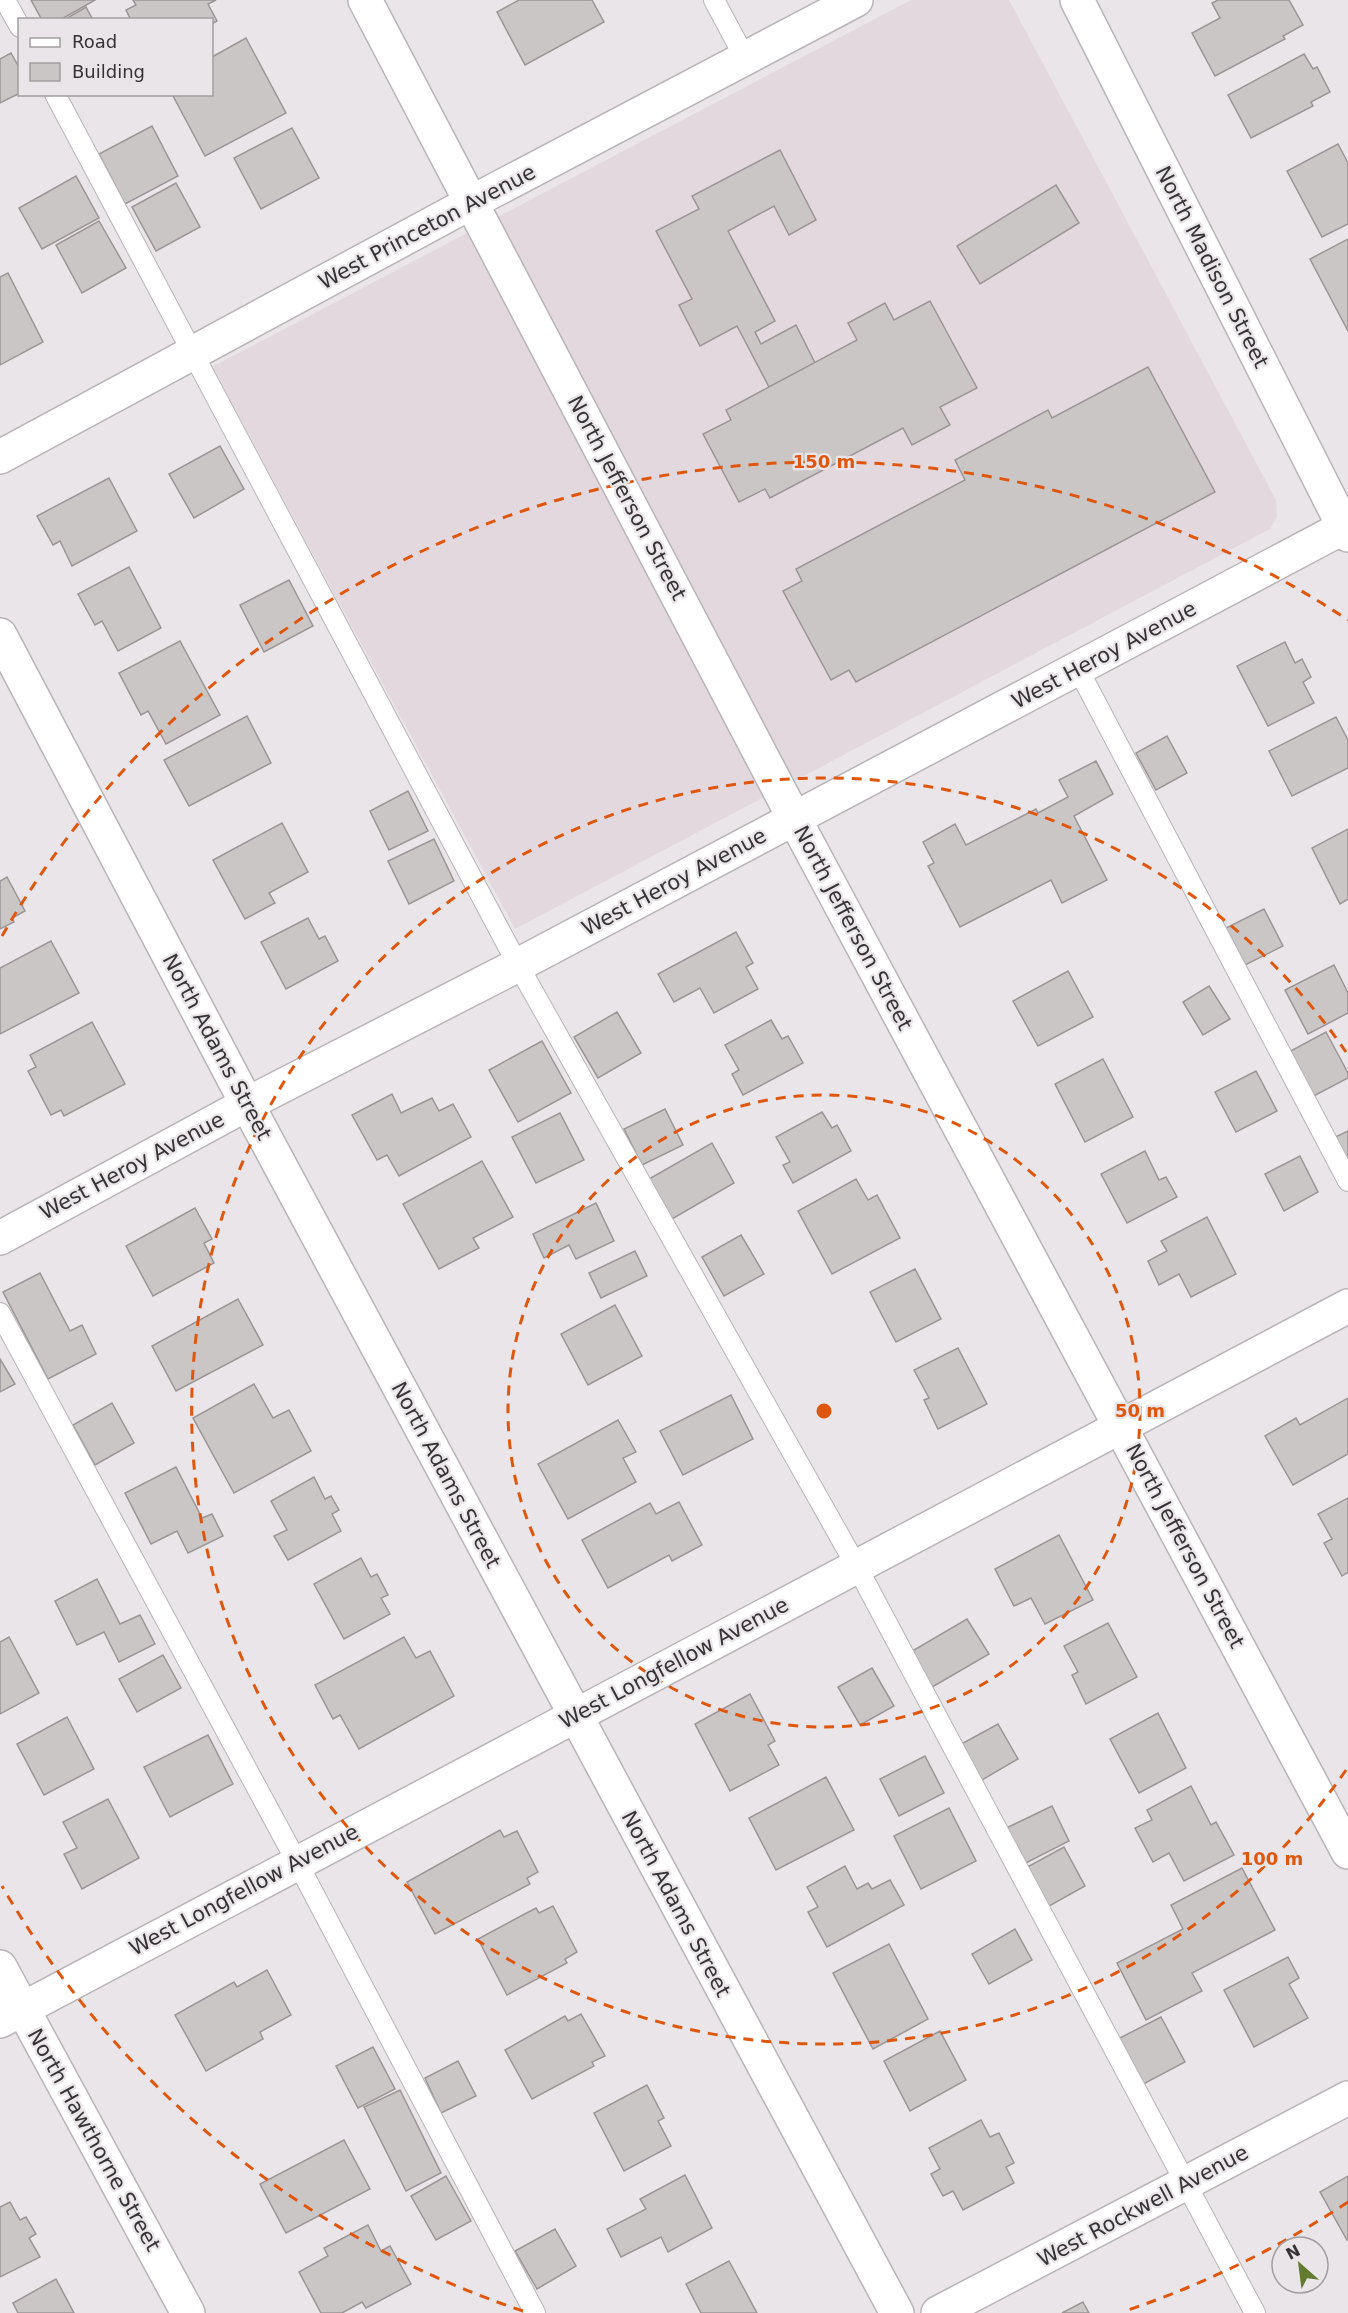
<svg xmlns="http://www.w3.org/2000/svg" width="1348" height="2313" viewBox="0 0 1348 2313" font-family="'DejaVu Sans',sans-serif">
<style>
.built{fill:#e4d8df}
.building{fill:#cbc6c6;stroke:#9b9596;stroke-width:1.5}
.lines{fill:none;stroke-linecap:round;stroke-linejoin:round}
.lane-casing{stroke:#b9b4b7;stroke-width:22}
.street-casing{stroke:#b9b4b7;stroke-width:36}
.lane{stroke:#fff;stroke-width:20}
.street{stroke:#fff;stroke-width:33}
.ring{fill:none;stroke:#df570e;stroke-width:3;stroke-dasharray:10 8}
.labels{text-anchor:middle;stroke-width:4.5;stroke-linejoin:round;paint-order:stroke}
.street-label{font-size:21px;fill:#353334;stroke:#eae5e8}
.centre{fill:#df570e;stroke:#eae5e8;stroke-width:3}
.ring-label{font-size:18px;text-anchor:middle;font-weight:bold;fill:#df570e;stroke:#eae5e8;stroke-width:4.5;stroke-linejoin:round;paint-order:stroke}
</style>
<rect width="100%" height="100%" fill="#eae5e8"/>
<polygon class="built" points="911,0 1009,0 1276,500 1277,517 1270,529 515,929 212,367"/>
<g class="building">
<polygon points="31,0 95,0 60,20 42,20"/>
<polygon points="133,0 216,0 208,4 217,21 212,24 212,20 131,20 126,10 136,5"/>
<polygon points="519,0 592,0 604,22 525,65 497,12"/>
<polygon points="1218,0 1289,0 1303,25 1283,36 1285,39 1215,76 1192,33 1220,18 1212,3"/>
<polygon points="86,7 93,20 64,20"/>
<polygon points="246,38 286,113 205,156 172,94 212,94 212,57"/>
<polygon points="11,53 20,69 20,93 0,103 0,59"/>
<polygon points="1304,54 1313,69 1317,67 1330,92 1311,102 1313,106 1251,138 1228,95"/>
<polygon points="152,126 178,176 125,204 99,154"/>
<polygon points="292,128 319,178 261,209 234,158"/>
<polygon points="1338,144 1348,163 1348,224 1322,237 1287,171"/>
<polygon points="780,150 816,220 789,235 774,206 728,231 775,321 755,332 761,344 796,325 815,363 769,387 737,326 700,346 679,305 692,299 656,231 699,209 692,196"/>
<polygon points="76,176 99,218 42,249 19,208"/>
<polygon points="176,183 200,227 156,251 132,207"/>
<polygon points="1056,185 1079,223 980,284 957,246"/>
<polygon points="99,221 126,268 82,293 56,245"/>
<polygon points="1348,239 1348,331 1310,259"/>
<polygon points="8,273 43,342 0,365 0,277"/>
<polygon points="930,301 977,388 940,407 950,425 912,445 903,428 770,498 765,489 739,502 703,434 731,420 726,410 857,340 848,323 885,303 894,320"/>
<polygon points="1148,367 1215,492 856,682 849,670 831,680 783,591 802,581 796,569 965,480 955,460 1048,410 1052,418"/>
<polygon points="220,446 244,489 194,518 169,474"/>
<polygon points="109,478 137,531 72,566 60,541 53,545 37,516"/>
<polygon points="129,567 161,628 118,651 102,621 95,625 78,594"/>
<polygon points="289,580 313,626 264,652 240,605"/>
<polygon points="180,641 220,715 166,744 148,711 141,715 119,673"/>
<polygon points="1285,642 1295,663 1302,659 1311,677 1303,682 1314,703 1268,726 1237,666"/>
<polygon points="247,716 271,763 189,806 164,760"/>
<polygon points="1336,717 1348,740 1348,768 1292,796 1269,751"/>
<polygon points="1167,736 1187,773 1156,790 1136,753"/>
<polygon points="1096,761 1113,794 1074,816 1107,880 1062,903 1051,880 960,927 928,866 934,863 923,842 955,824 966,845 1036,809 1038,813 1068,797 1059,780"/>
<polygon points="408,791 428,831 389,850 370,811"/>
<polygon points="282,823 308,872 269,893 275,903 245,919 213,860"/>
<polygon points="1348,829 1348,899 1340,904 1312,848"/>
<polygon points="434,839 454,881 409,904 388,861"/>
<polygon points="7,877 25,911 12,918 14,922 0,929 0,881"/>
<polygon points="1264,909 1283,946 1241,967 1222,930"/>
<polygon points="308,918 319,939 325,936 338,961 286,989 261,942"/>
<polygon points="736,932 753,963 746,967 758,989 714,1013 700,988 674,1002 658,974"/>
<polygon points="51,941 79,993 0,1034 0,968"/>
<polygon points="1334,965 1348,993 1348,1013 1308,1034 1285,990"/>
<polygon points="1068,971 1093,1017 1038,1046 1013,1001"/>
<polygon points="1209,986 1230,1019 1203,1035 1183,1002"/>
<polygon points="617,1012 641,1053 598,1078 574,1037"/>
<polygon points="771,1020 782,1039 788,1036 803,1063 743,1095 732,1074 739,1070 725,1045"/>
<polygon points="92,1022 125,1084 64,1116 61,1110 51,1115 28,1071 36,1067 30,1055"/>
<polygon points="1326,1032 1348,1073 1348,1078 1308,1099 1285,1054"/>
<polygon points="542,1041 571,1093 518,1122 489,1070"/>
<polygon points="1103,1059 1133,1117 1085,1142 1055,1084"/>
<polygon points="1256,1071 1277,1111 1236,1132 1215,1092"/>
<polygon points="392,1094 401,1113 432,1098 439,1111 453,1104 471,1137 399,1176 387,1155 377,1160 352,1115"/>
<polygon points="665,1109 683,1145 642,1165 624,1129"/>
<polygon points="822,1112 832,1128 837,1125 851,1151 793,1183 783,1165 790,1162 776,1137"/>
<polygon points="560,1113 584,1160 536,1183 512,1137"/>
<polygon points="1348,1131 1348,1173 1331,1139"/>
<polygon points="712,1143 734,1183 672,1219 649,1179"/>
<polygon points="1145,1151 1159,1180 1166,1177 1177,1197 1127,1223 1101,1174"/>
<polygon points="1300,1156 1318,1192 1284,1211 1265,1174"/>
<polygon points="482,1161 513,1217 473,1238 479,1248 439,1269 403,1204"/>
<polygon points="856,1179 868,1200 877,1195 900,1238 832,1274 798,1211"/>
<polygon points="596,1203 614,1241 576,1259 569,1245 544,1258 533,1234"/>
<polygon points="195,1208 212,1239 204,1243 214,1263 153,1296 126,1246"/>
<polygon points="1207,1217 1236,1274 1191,1297 1179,1274 1159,1285 1148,1261 1167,1251 1161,1241"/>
<polygon points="741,1235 764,1274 724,1296 702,1257"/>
<polygon points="635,1251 647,1276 601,1298 589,1273"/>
<polygon points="915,1269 941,1319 896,1342 870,1292"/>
<polygon points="40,1273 70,1331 82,1325 96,1354 48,1379 3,1292"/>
<polygon points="238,1299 263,1345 176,1391 152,1346"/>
<polygon points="615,1305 642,1356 588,1385 561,1334"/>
<polygon points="958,1348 987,1404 938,1429 924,1400 929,1398 914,1370"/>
<polygon points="0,1359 15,1384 0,1392"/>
<polygon points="254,1384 273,1418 289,1410 311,1451 234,1493 193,1418"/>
<polygon points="731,1395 753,1439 683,1475 660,1431"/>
<polygon points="1348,1398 1348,1454 1293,1485 1265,1436 1296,1418 1300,1425"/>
<polygon points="112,1403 134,1443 95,1465 73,1425"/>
<polygon points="618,1420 636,1452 623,1458 636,1482 568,1519 538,1464"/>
<polygon points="176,1467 202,1518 212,1514 223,1536 188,1553 177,1531 151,1544 125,1493"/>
<polygon points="314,1477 325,1499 331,1496 339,1510 332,1514 341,1531 288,1560 274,1536 287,1530 271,1501"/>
<polygon points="1348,1498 1348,1572 1342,1576 1324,1543 1332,1539 1318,1514"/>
<polygon points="679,1502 702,1545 672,1561 669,1555 608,1588 582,1540 650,1503 656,1514"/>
<polygon points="1059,1535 1093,1600 1045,1624 1031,1598 1014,1606 995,1569"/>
<polygon points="361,1558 371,1577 377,1574 388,1595 381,1598 390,1614 344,1639 314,1584"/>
<polygon points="97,1579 120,1624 140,1615 155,1644 119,1662 104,1632 77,1645 55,1601"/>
<polygon points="967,1619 989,1654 922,1693 902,1657"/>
<polygon points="1108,1623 1137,1677 1086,1704 1072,1675 1078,1672 1064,1646"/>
<polygon points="9,1637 39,1693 0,1714 0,1642"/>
<polygon points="404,1637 416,1658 430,1651 454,1696 359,1749 340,1715 333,1719 315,1685"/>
<polygon points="163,1655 181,1688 137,1712 119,1679"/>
<polygon points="872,1668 894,1706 860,1725 838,1687"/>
<polygon points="750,1694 775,1741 768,1745 779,1765 730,1791 695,1724"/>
<polygon points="1158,1713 1186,1768 1139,1793 1110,1739"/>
<polygon points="67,1717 94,1769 44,1795 17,1744"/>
<polygon points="998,1724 1018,1759 975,1784 954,1748"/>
<polygon points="208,1735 233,1784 170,1817 144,1767"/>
<polygon points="925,1756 944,1793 899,1816 880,1779"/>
<polygon points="826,1777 854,1830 776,1870 749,1818"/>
<polygon points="1191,1786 1211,1825 1216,1822 1234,1855 1184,1881 1169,1853 1153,1862 1135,1828 1152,1820 1147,1810"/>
<polygon points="108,1799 139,1858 82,1889 64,1854 77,1848 63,1822"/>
<polygon points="1052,1806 1069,1841 1018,1867 1000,1831"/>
<polygon points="949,1808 976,1861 921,1889 894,1836"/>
<polygon points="500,1830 504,1837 517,1831 538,1872 527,1878 530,1884 435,1934 407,1882"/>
<polygon points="1064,1847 1085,1886 1042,1910 1020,1871"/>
<polygon points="845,1866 857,1889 868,1883 872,1889 890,1880 904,1905 827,1947 808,1912 818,1907 807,1887"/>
<polygon points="1242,1868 1275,1930 1192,1973 1202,1991 1146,2020 1117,1963 1183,1929 1171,1905"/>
<polygon points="553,1906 577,1952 565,1959 567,1963 507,1995 478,1939 536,1908 539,1913"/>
<polygon points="1015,1929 1032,1960 989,1984 972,1954"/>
<polygon points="889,1944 928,2019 873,2049 833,1973"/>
<polygon points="1288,1957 1299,1978 1289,1984 1308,2018 1254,2047 1224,1990"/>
<polygon points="267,1970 291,2015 260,2032 263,2039 206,2071 175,2015 234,1982 237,1987"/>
<polygon points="581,2014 605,2056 592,2062 594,2066 532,2099 505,2050 565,2016 568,2021"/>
<polygon points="1161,2017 1185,2062 1134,2089 1110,2043"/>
<polygon points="940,2031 966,2080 910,2111 884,2061"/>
<polygon points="373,2047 395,2089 358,2108 336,2066"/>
<polygon points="458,2061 476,2096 441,2113 425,2078"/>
<polygon points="647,2085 664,2118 658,2121 671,2146 624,2171 594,2113"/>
<polygon points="400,2090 441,2173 406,2191 364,2107"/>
<polygon points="981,2120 990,2137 999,2133 1014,2163 1006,2167 1014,2183 963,2210 953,2191 943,2196 931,2174 940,2169 929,2148"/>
<polygon points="344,2140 370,2189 286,2233 260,2184"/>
<polygon points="685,2175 712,2228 668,2252 661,2237 621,2257 607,2229 646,2209 640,2199"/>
<polygon points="446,2176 471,2221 436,2240 411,2196"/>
<polygon points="1348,2176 1348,2239 1347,2240 1320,2192"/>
<polygon points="10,2202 20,2220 26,2217 36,2234 29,2238 40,2257 0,2277 0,2207"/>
<polygon points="368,2225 381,2251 390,2246 411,2284 366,2308 362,2302 342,2313 321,2313 299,2272 328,2256 324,2248"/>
<polygon points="555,2229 576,2266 537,2289 515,2251"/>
<polygon points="729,2261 757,2313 701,2313 686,2284"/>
<polygon points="56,2279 74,2313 18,2313 13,2303"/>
<polygon points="1083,2302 1089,2313 1062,2313"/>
</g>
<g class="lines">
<g class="lane-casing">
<g id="lane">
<polyline points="5,0 20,27"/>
<polyline points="714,0 745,58"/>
<polyline points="55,94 518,965 857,1567 1255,2313"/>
<polyline points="1078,669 1348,1181"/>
<polyline points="0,1313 297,1862 535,2313"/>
</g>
</g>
<g class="street-casing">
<g id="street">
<polyline points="365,0 794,818 1348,1852"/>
<polyline points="1077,0 1348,535"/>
<polyline points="0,457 472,202 856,0"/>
<polyline points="0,635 247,1104 897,2313"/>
<polyline points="0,1238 247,1104 518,965 1348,525"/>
<polyline points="0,1967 188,2313"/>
<polyline points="0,2021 1348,1306"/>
<polyline points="938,2313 1348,2098"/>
</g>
</g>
<use href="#lane" class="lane"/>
<use href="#street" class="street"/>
</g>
<g class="ring">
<circle cx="824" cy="1411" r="316"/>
<path d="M1346 1770A633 633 0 1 1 1346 1052"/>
<path d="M1348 2202A949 949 0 0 1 1125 2311M523 2311A949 949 0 0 1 2 1886M2 936A949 949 0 0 1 1348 620"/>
</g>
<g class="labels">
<g class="street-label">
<text transform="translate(427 227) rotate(-28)" y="7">West Princeton Avenue</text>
<text transform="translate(1212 267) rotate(63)" y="7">North Madison Street</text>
<text transform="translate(627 498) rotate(62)" y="7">North Jefferson Street</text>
<text transform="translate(1104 655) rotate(-28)" y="7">West Heroy Avenue</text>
<text transform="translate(674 882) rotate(-28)" y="7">West Heroy Avenue</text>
<text transform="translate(853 928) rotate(62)" y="7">North Jefferson Street</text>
<text transform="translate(217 1047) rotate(62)" y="7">North Adams Street</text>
<text transform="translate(132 1166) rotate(-28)" y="7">West Heroy Avenue</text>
<text transform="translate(446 1475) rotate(62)" y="7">North Adams Street</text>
<text transform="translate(1185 1546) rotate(62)" y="7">North Jefferson Street</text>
<text transform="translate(674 1663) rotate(-28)" y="7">West Longfellow Avenue</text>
<text transform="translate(244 1890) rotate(-28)" y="7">West Longfellow Avenue</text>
<text transform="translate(676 1904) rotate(62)" y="7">North Adams Street</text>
<text transform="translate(94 2140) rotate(61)" y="7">North Hawthorne Street</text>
<text transform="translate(1143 2206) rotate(-28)" y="7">West Rockwell Avenue</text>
</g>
</g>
<circle cx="824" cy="1411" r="9" class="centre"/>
<g class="ring-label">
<text x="824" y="468">150 m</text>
<text x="1140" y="1417">50 m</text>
<text x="1272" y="1865">100 m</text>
</g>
<rect x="18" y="18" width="195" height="78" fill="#eae5e8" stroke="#a29ea0" stroke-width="1.5"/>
<rect x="30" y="38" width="30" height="9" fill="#ffffff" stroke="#a29ea0" stroke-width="1.5"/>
<text x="72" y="48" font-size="18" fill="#353334">Road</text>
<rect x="30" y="63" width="30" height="18" fill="#cbc6c6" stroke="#a29ea0" stroke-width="1.5"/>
<text x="72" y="78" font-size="18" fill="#353334">Building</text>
<g transform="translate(1300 2265) rotate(332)"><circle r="28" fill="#eae5e8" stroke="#a29ea0" stroke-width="1.5"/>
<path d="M0-4.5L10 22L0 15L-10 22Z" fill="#637b2e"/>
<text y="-9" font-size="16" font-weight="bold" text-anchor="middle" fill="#353334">N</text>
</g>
</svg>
